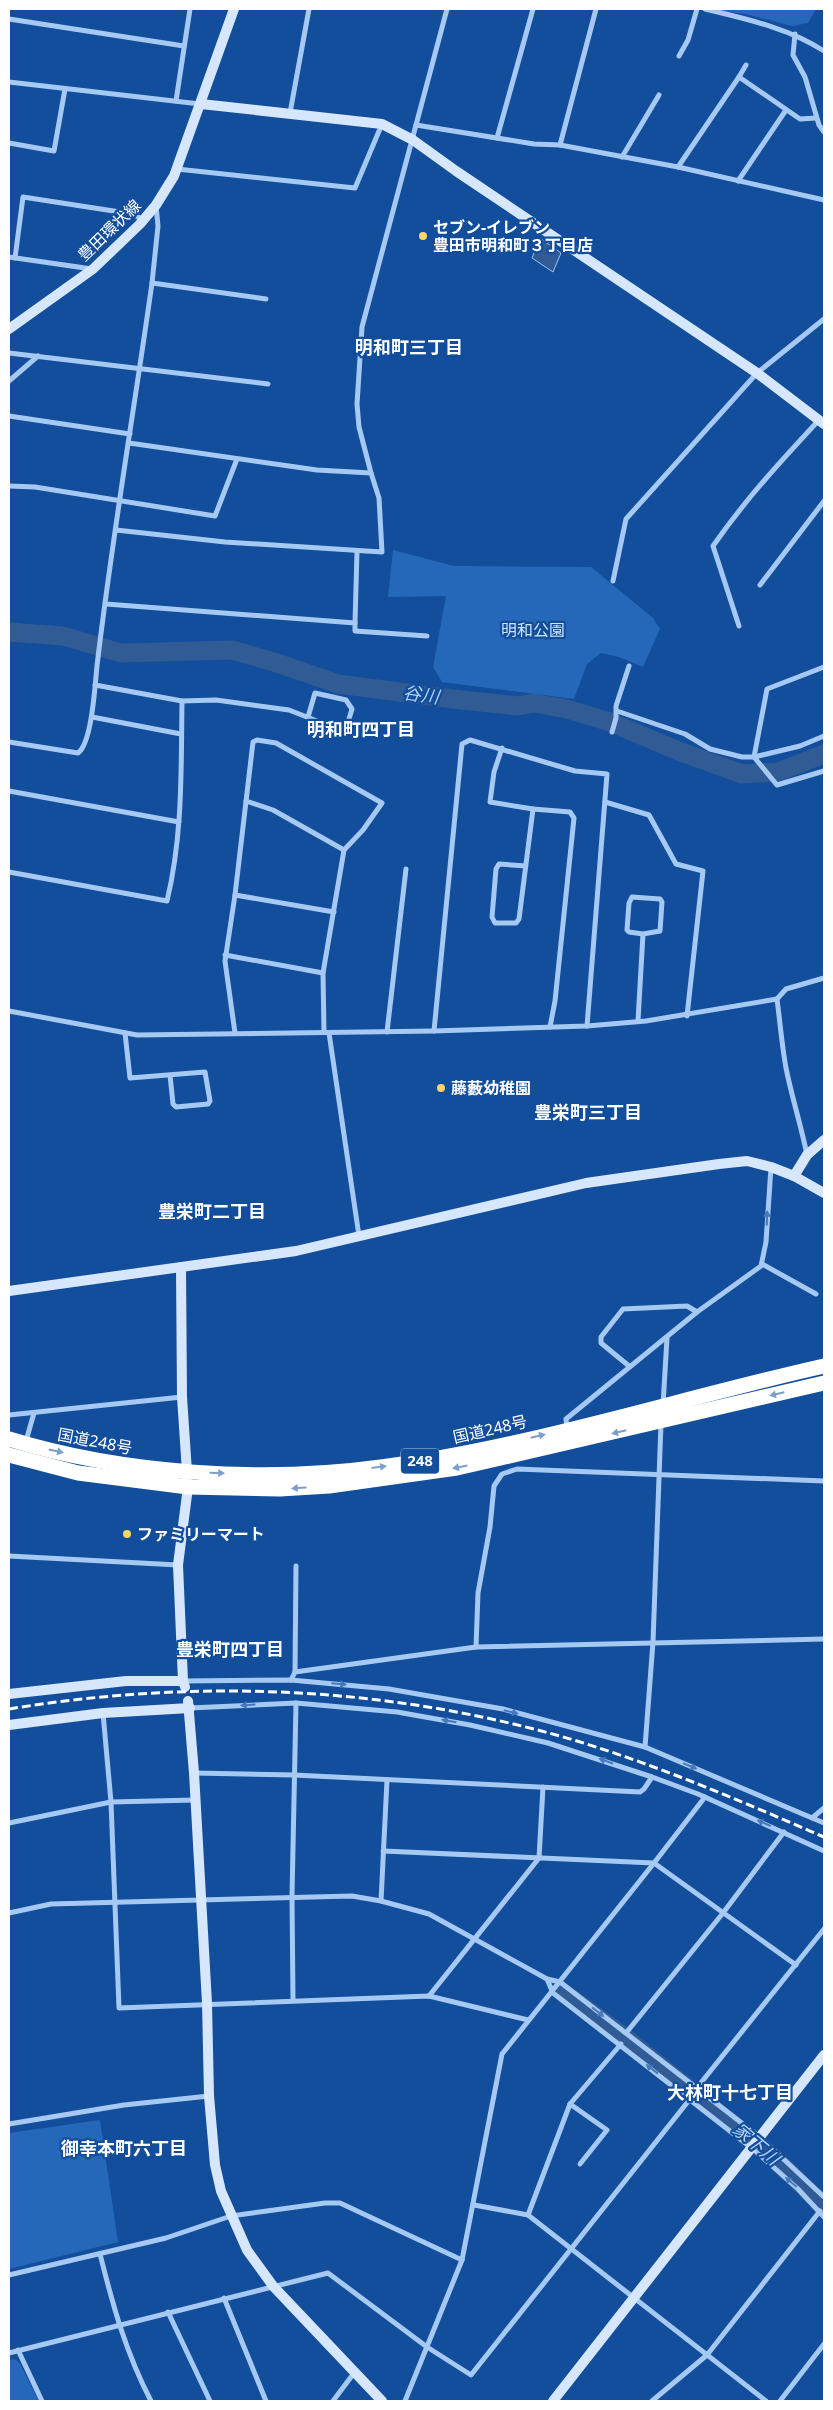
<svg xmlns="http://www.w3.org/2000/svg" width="833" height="2410" viewBox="0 0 833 2410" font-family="'Noto Sans','Noto Sans JP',sans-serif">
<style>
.green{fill:#2568b9}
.water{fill:#305b94;stroke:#98c4f7}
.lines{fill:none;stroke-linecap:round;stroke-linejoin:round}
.river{stroke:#305b94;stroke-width:19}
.street{stroke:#a6c9f4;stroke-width:5}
.secondary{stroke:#d6e7fd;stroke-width:10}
.highway{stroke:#fff;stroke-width:15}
.rail{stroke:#fff;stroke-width:3;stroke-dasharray:9 4;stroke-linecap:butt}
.oneway{fill:#4679ba}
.oneway2{fill:#7d9ec8}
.poi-dot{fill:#ffd469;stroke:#124e9b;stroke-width:2}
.labels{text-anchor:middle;stroke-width:4.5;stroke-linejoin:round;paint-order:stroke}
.shield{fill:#124e9b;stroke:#b8cae1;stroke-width:1}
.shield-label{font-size:15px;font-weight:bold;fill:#fff}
.poi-label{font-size:16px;font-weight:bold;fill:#fff;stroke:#124e9b;text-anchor:start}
.street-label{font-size:16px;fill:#fff;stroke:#124e9b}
.park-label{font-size:16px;fill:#cfe4fe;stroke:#124e9b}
.neighbourhood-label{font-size:18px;font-weight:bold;fill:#fff;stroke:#124e9b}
.water-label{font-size:18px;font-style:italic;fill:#b3d3fa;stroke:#124e9b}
</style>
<rect width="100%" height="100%" fill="#124e9b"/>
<g class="green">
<polygon points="709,9 816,9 808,23 792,26 745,14"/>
<polygon points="393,550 454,566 591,567 653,618 660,629 643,667 619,657 601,653 587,664 574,699 442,682 433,667 446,596 388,597"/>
<polygon points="100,2120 118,2242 9,2269 9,2133"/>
<polygon points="13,2359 19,2362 39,2401 9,2401 9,2360"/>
</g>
<polygon class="water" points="540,238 561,253 553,272 532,258"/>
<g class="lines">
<g class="river">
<polyline points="9,632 63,636 121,653 232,650 274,662 338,684 453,699 518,706 533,703 567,709 610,722 681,752 742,774 778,772 824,754"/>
<polyline points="565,1994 623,2036 775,2159 824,2206"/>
</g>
<g class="street">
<path d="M705 9C746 19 789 28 824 51"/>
<polyline points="9,19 184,46"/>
<polyline points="795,34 793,55 805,77 819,125 824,132"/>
<polyline points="679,56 688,40 697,9"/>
<polyline points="739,77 746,65"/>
<polyline points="9,82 200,104"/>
<polyline points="176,101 190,9"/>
<polyline points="290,113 309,9"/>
<polyline points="416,125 534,144 560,145 678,167 824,200"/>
<polyline points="497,138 533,9"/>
<polyline points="9,143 54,151 65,89"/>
<polyline points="560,145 596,9"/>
<polyline points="622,157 659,95"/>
<polyline points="678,167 739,77 800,119 816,118"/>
<polyline points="177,169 355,188 382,124"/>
<polyline points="738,181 786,110"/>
<polyline points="9,257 92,269"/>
<polyline points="15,258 23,197 133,214 143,220"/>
<polyline points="152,283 266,299"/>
<polyline points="9,353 268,384"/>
<polyline points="9,381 38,356"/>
<polyline points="9,416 130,434"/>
<polyline points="371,473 359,427 357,404 362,327 447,9"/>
<polyline points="9,486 35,487 215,516 237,459"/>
<polyline points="116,530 225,542 382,552 379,498 371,473 317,470 129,443"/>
<polyline points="613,581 626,519 757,373 824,319"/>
<polyline points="760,585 824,501"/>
<polyline points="106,604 355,623 355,631 427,636"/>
<polyline points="355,623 357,551"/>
<path d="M739 626 713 546C745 500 780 462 819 420"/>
<polyline points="824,667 767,689 754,757 777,785 824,771"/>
<polyline points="95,685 182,701 216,700 289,710 345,732 352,709 346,700 315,693 308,717"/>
<polyline points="617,711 685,734 710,749 742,757 754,757 800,746 824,736"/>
<polyline points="92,717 181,734"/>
<polyline points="612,732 616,718 616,706 629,666"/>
<path d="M9 742 78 753C92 743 95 685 97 666 112 538 134 411 152 283L158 226 156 205"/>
<polyline points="502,748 494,772 490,802 533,809 519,919 516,923 495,923 492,917 496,869 499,864 526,866"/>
<polyline points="9,791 179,822"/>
<polyline points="246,801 273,810 344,850"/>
<polyline points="605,802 649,815 676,864 703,871 687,1016"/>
<polyline points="533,809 570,812 574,818 555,1001 550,1027"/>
<path d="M9 872 167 901C183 835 181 768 182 701"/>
<polyline points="235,895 334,912"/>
<polyline points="225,955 323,973"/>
<polyline points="777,999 786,989 824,978"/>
<path d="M9 1011 137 1035 434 1031 587 1026 646 1021 777 999C780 1022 782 1046 786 1068 792 1098 801 1125 807 1155"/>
<polyline points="638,1021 643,934 629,932 627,930 629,903 632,897 660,899 662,902 660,931 643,934"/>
<polyline points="434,1031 462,744 470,740 575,771 607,774 587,1026"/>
<polyline points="387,1032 406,869"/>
<polyline points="125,1033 130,1078 205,1072 210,1101 208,1104 176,1107 173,1104 170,1075"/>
<polyline points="235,1033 225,961 235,895 253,742 257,740 276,743 382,803 363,830 344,850 323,973 324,1032"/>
<polyline points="329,1033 359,1236"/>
<polyline points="762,1264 816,1294"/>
<polyline points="629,1366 601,1343 601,1337 623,1309 687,1306 697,1312"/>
<polyline points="663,1405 667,1338"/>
<polyline points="9,1415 182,1397"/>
<polyline points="567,1429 566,1419 697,1312 761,1266 766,1242 771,1167"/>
<polyline points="26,1441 34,1413"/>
<polyline points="9,1556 178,1565"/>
<polyline points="476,1647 478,1593 490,1527 494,1486 502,1474 517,1469 824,1481"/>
<polyline points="295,1672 476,1647 824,1639"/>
<polyline points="291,1680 295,1672 296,1566"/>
<polyline points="183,1681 291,1680 389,1689 503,1709 645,1747 824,1823"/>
<polyline points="190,1708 296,1703 397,1712 470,1725 548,1743 652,1777 698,1794 824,1851"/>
<polyline points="103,1713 111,1802 119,2008 429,1996 528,2020"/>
<polyline points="645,1747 653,1642 661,1423"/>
<polyline points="194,1773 294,1775 640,1792 644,1789 652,1777"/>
<polyline points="812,1818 824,1808"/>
<polyline points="9,1823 111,1802 195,1800"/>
<polyline points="383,1851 654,1863 705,1797"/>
<polyline points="381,1901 387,1780"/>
<polyline points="9,1913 51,1904 352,1896 381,1901 429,1914 547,1979 560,1982 761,2138 824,2197"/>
<polyline points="547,1979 553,1993 753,2149 798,2189 824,2217"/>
<polyline points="429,1996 539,1858 543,1787"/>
<polyline points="293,2000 292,1896 296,1703"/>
<polyline points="626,2033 723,1913 784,1832"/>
<polyline points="696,2089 824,1929"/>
<polyline points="570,2104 607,2130 580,2164"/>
<polyline points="9,2124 124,2105 209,2096"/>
<polyline points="474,2205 528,2215 766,2401"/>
<polyline points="528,2215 570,2104 621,2044"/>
<path d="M100 2254C113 2306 126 2353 151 2401"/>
<polyline points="9,2275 166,2238 231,2216 325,2203 340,2203 462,2260"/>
<polyline points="224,2298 266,2401"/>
<polyline points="168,2312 210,2401"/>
<polyline points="18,2350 42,2401"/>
<polyline points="9,2353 328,2273 427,2347 471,2375 690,2099"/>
<polyline points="333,2401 354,2373"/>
<polyline points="405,2401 462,2260 502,2054 654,1863 796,1965"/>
<polyline points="652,2401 707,2355 820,2211"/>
<polyline points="780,2401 824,2344"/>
</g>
<g class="secondary">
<polyline points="201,104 382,124 413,140 456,171 757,373 824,424"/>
<polyline points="9,329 93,269 140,224 156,205 174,176 234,9"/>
<polyline points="794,1176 807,1155 824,1140"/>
<polyline points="181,1267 182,1397 188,1487 178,1565 183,1681 185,1687"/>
<polyline points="9,1291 296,1251 586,1183 719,1164 747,1161 771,1167 794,1176 824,1193"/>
<polyline points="9,1694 126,1681 183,1681"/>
<polyline points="188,1701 194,1773 207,2003 209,2096 215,2165 221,2191 247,2250 273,2286 382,2401"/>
<polyline points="9,1725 103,1713 190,1708"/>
<polyline points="553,2401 824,2055"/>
</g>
<g class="highway">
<path d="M9 1439C123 1474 263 1483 381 1467 531 1447 677 1399 824 1366"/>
<polyline points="9,1455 78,1473 188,1487 280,1489 329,1486 457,1468 824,1383"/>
</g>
<path class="rail" d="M9 1709C198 1678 392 1686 577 1741 662 1767 743 1802 824 1837"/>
</g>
<defs><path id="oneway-solid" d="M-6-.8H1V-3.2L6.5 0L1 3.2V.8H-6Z" transform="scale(1.25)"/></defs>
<g class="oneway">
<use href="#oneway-solid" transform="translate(767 1218) rotate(-88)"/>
<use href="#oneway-solid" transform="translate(339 1684) rotate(5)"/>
<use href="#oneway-solid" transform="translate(248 1705) rotate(177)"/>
<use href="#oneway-solid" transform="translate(511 1712) rotate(14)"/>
<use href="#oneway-solid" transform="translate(449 1721) rotate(-170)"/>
<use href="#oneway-solid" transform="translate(606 1761) rotate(-161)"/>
<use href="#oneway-solid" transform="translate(690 1766) rotate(23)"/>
<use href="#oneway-solid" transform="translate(764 1823) rotate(-156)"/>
<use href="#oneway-solid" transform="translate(598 2012) rotate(38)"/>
<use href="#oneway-solid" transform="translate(652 2069) rotate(-142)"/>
<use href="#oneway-solid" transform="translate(791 2182) rotate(-139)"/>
</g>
<g class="oneway2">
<use href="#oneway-solid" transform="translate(777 1394) rotate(167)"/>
<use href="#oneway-solid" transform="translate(619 1432) rotate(167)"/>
<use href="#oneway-solid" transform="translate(538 1436) rotate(-13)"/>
<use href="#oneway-solid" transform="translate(56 1451) rotate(12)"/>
<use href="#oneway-solid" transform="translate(379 1467) rotate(-7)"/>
<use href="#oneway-solid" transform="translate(460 1467) rotate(169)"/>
<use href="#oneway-solid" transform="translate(217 1473) rotate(1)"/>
<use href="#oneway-solid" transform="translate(299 1488) rotate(177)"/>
</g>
<g class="poi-dot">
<circle cx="423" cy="236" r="5"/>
<circle cx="441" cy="1088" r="5"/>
<circle cx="127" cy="1534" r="5"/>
</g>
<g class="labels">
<rect class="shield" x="401" y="1448.5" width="38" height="25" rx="4"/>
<g class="shield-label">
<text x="420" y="1466">248</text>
</g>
<g class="poi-label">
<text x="433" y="233">セブン-イレブン<tspan x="433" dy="18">豊田市明和町３丁目店</tspan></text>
<text x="451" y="1094">藤藪幼稚園</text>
<text x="137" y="1540">ファミリーマート</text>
</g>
<g class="street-label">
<text transform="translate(109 230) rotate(-44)" y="6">豊田環状線</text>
<text transform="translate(490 1429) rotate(-13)" y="6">国道248号</text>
<text transform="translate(95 1441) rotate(11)" y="6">国道248号</text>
</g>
<g class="park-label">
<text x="533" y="636">明和公園</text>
</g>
<g class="neighbourhood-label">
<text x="409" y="354">明和町三丁目</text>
<text x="361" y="736">明和町四丁目</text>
<text x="588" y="1119">豊栄町三丁目</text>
<text x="212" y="1218">豊栄町二丁目</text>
<text x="230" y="1656">豊栄町四丁目</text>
<text x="730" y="2099">大林町十七丁目</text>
<text x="124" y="2155">御幸本町六丁目</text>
</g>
<g class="water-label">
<text transform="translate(421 695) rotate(8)" y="6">谷川</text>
<text transform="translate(756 2144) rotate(40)" y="6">家下川</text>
</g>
</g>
<rect width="833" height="2410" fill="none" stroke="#ffffff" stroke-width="20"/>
</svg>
